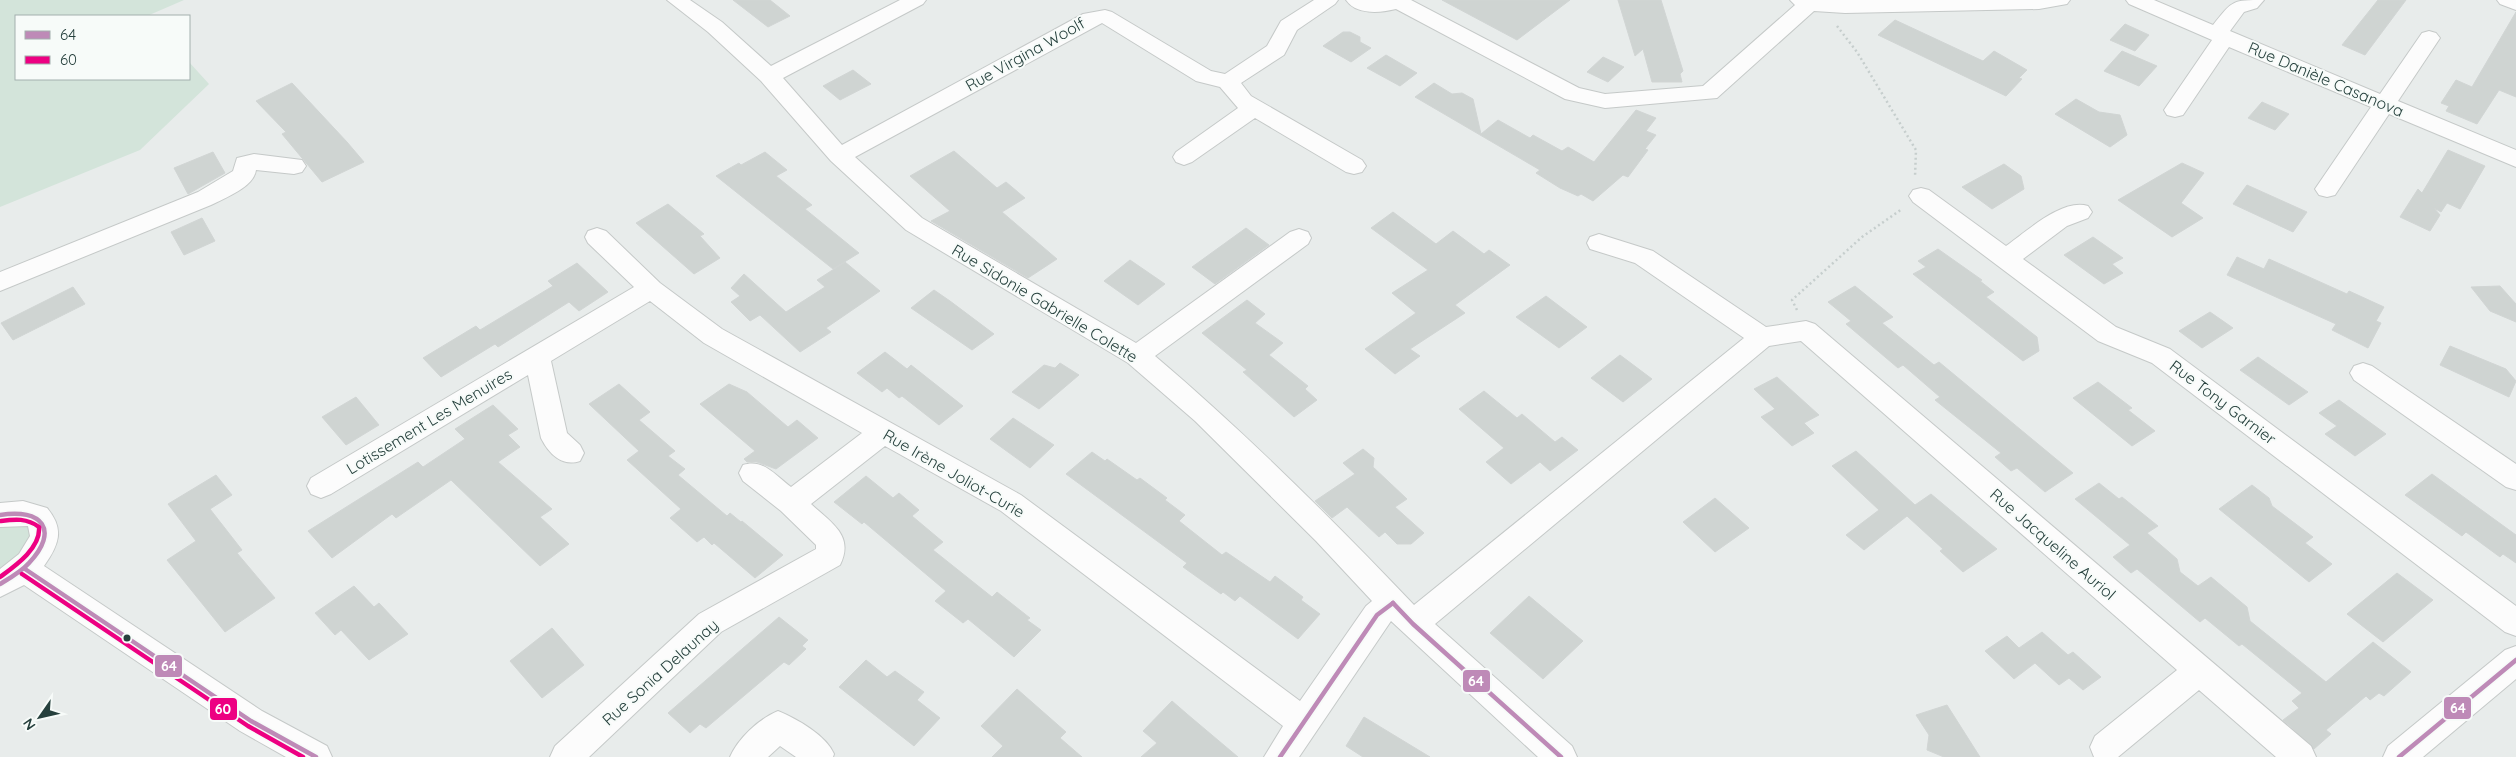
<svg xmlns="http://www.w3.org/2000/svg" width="2516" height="757" viewBox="0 0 2516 757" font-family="Quicksand,sans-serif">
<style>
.green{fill:#d3e4da}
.building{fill:#cfd4d2;stroke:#d1d5d4}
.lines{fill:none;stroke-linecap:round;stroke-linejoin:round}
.minor-casing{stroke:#c5c9c8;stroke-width:2}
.path{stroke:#c6cecd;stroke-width:2.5;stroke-dasharray:2 3;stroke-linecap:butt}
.minor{fill:#fcfcfc;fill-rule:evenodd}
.bus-1-casing{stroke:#f7fbf9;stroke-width:8}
.bus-2-casing{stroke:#f7fbf9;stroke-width:8}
.bus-1{stroke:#be8ab7;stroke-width:4.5}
.bus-2{stroke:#ed0082;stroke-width:4.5}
.bus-dot{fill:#26403d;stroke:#f7fbf9;stroke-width:2}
.labels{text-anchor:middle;stroke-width:4;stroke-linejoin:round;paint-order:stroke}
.street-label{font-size:16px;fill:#26403d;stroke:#f7fbf9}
.line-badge{stroke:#f7fbf9;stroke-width:2}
.badge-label{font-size:14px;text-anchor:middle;font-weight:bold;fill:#fff}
</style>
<rect width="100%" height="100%" fill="#e8eceb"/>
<g class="green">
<polygon points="0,0 184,0 147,16 16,16 16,79 189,79 189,62 209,84 140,150 0,207"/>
<polygon points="0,524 24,524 30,529 33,544 0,577"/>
</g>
<g class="building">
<polygon points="733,0 770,0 790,16 768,27"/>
<polygon points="1442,0 1570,0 1517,40"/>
<polygon points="1618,0 1661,0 1683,71 1680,74 1682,82 1652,82 1643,49 1635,56"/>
<polygon points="2378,0 2406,0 2365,55 2342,45"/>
<polygon points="2516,12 2516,97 2499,90 2477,124 2446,111 2449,106 2441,103 2456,80 2472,87"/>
<polygon points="1895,20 1983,61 1994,51 2027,70 2019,78 2022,79 2006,96 1878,35"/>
<polygon points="2125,24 2149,35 2135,51 2110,40"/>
<polygon points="1343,32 1350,32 1360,37 1360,42 1371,48 1351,62 1323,46"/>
<polygon points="2122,51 2157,66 2139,86 2104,71"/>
<polygon points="1386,55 1417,73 1400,86 1367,68"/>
<polygon points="1603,57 1624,67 1608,82 1587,72"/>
<polygon points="853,70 871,84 840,100 823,86"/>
<polygon points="292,83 347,142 364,162 322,182 282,134 286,132 256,101"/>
<polygon points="1434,83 1452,94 1462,93 1473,99 1481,134 1498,120 1530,138 1533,135 1562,151 1568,147 1594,162 1636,110 1656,118 1646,131 1656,135 1645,149 1648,150 1628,177 1623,175 1593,201 1581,194 1578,196 1560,188 1536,173 1540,170 1415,97"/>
<polygon points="2076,99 2099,112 2120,115 2127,135 2110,147 2055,114"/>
<polygon points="2262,102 2289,114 2275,130 2248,118"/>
<polygon points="2448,150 2485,166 2460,209 2447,203 2441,212 2434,208 2440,215 2430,231 2400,217 2418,189 2422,193"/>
<polygon points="954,151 997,188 1006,182 1025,198 1002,212 1057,259 1028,278 931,221 950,211 910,176"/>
<polygon points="213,152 225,173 188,194 174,168"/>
<polygon points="765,152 787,170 776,176 812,205 805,209 859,253 833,269 716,176 739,163 741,165"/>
<polygon points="2182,163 2204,173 2181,203 2203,218 2172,237 2118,200"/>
<polygon points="2004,164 2021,176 2024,189 1992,209 1962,187"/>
<polygon points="2247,185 2307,212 2293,232 2233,204"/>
<polygon points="668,204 704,234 700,236 720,258 694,274 636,223"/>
<polygon points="1393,212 1436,244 1453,231 1484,254 1489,250 1510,265 1455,305 1465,313 1410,349 1420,356 1395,374 1365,349 1416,313 1392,293 1428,270 1371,228"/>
<polygon points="202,218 215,241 184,255 171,232"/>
<polygon points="1246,228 1269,245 1215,284 1192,267"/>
<polygon points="2093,237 2123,258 2112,264 2123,273 2104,284 2064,255"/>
<polygon points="1938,249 1982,280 1980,281 1994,292 1986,297 2037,337 2039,351 2023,361 1913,274 1926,267 1918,261"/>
<polygon points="2237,257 2264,269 2269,259 2347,294 2349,291 2384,307 2376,321 2381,323 2368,348 2332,330 2336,324 2227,275"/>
<polygon points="1130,260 1165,284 1138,305 1104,281"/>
<polygon points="845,262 880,291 826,328 831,332 800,352 760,315 750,321 731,302 740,296 731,288 744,274 786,312 825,287 817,280"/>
<polygon points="577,263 608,292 579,311 569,302 498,347 495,344 441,377 423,358 476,326 480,330 553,286 548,281"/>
<polygon points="1855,286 1893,317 1882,323 1934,365 1939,362 2073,473 2045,492 2017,468 2011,471 1995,457 2001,453 1935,400 1940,397 1903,365 1898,368 1846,324 1851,321 1828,302"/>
<polygon points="2500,286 2516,304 2516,322 2490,311 2471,287"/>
<polygon points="73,287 85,304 13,340 1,323"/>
<polygon points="934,290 950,301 994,334 972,350 911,308"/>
<polygon points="1546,296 1587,327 1559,348 1516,317"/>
<polygon points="1247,300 1265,314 1255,323 1283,343 1269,355 1308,386 1305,389 1317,400 1294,417 1243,372 1247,370 1202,333"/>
<polygon points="2210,312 2233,328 2202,348 2179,331"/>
<polygon points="2450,346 2506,369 2516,381 2509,397 2440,365"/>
<polygon points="885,352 907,369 911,365 963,406 939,425 902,396 899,398 887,388 882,392 857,373"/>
<polygon points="1620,355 1652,379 1623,402 1591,378"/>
<polygon points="2258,357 2308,392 2289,405 2240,370"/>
<polygon points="1060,363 1079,375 1039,409 1012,392 1044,365 1055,368"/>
<polygon points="1777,377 1819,415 1804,423 1814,433 1792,446 1761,417 1775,409 1754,389"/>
<polygon points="2098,382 2132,408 2128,410 2155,431 2132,446 2073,398"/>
<polygon points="619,384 650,412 639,420 675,451 668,456 685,469 678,475 727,516 730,513 741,522 742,521 783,555 755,578 714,543 712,545 704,537 697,542 670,518 681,509 627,460 639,451 589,404"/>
<polygon points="729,384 747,392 788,427 797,420 818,438 776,469 757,462 747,462 744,459 755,451 700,404"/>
<polygon points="1484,391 1517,418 1522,414 1555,442 1562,437 1578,450 1550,471 1540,462 1511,484 1486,462 1504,448 1459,409"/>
<polygon points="356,397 379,425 346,445 322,417"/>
<polygon points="2339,400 2386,434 2355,456 2325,434 2337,426 2319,413"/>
<polygon points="493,405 518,429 508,435 520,447 498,462 552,509 540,517 569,544 540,566 451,480 396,518 392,514 332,558 308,531 418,462 423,467 465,439 455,429"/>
<polygon points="1013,418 1054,445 1030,468 990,439"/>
<polygon points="1363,449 1374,458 1373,467 1407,499 1395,507 1424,533 1411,544 1397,544 1385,532 1379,537 1347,507 1332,518 1315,501 1355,474 1343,463"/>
<polygon points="1856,451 1915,505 1931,494 1997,549 1963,572 1940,551 1943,549 1907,516 1864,550 1846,535 1879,510 1832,466"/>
<polygon points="1092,452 1105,461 1107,459 1137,480 1140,478 1167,498 1165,500 1185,515 1179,521 1222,555 1226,552 1270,582 1275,576 1303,597 1301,600 1320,614 1298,639 1240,596 1235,601 1223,592 1221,594 1183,567 1187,563 1066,474"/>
<polygon points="2432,474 2516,535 2516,563 2503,554 2500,557 2466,532 2462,536 2405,495"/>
<polygon points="216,475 232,495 210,509 242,550 237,553 275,598 225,632 167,560 196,541 168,504"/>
<polygon points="866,476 893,498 899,493 919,510 912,516 943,542 933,550 992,597 997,592 1030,618 1027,620 1041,630 1014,657 968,619 963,623 935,601 946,591 864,522 862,524 834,502"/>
<polygon points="2099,483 2119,499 2122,497 2158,526 2147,533 2177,559 2180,572 2198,586 2211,577 2247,607 2250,621 2326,682 2373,642 2411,672 2384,696 2379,693 2370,700 2366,696 2326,730 2331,734 2314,749 2283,720 2299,708 2292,701 2302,693 2242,644 2239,646 2205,618 2200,622 2137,569 2131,573 2113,557 2130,545 2075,499"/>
<polygon points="2252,485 2269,498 2272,506 2313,537 2305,543 2332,564 2309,582 2219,509"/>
<polygon points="1715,498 1749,528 1715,552 1683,522"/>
<polygon points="2397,573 2433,600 2383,642 2347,614"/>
<polygon points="354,586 374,607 379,603 408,634 369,660 341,630 335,635 315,613"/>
<polygon points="1529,596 1583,641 1543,679 1490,633"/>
<polygon points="779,617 808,640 802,646 806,649 789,665 784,662 706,728 700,724 690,733 668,713"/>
<polygon points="552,628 584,665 542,698 510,661"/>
<polygon points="2042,632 2068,655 2073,652 2101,677 2083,690 2069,678 2059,685 2035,663 2014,679 1985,651 2007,636 2019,648"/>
<polygon points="866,660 887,677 895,671 924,692 917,700 940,718 914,746 839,687"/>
<polygon points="1017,689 1066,732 1060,738 1082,757 992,757 1003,746 981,726"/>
<polygon points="1172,701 1187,714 1238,757 1141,757 1157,743 1143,731"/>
<polygon points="1947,705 1980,757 1944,757 1927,750 1929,735 1916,715"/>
<polygon points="1364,717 1430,757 1363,757 1346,746"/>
</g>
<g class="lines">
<g class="minor-casing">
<g id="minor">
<path d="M667 0H690L722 22 771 66 900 0H926L923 4 783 78 842 145 1083 14 1105 10 1112 12 1211 71 1225 74 1267 46 1281 21 1314 0H1338L1335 4 1297 30 1284 55 1241 83 1251 96 1362 160 1366 166 1362 172 1354 174 1346 172 1255 118 1192 162 1184 165 1176 162 1173 157 1176 152 1238 108 1220 87 1196 81 1102 23 855 157 922 218 1136 343 1290 232 1299 229 1308 232 1311 238 1308 244 1155 356C1247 434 1331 518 1414 605L1744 338 1635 263 1590 249 1587 243 1590 237 1599 234 1653 251 1766 327 1806 321 1815 324 2311 746 2316 757H2276L2199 690 2118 757H2094L2090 747 2095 736 2177 670 1801 341 1769 346 1435 624 1572 746 1577 757H1538L1391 621 1299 757H1264L1283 726 1001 511 885 446 811 504C830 522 855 535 840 565L721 632 589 757H550L555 746 699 614 816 549V545L781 511 743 481 739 473 743 465C763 458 776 476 791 487L862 433 704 343 650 301 551 361 567 433 580 445 584 453 580 461C562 467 549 454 541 438L528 375 331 494 321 498 311 494 307 486 311 478 634 287 588 243 585 237 588 231 597 228 606 231 660 283 722 329 1021 495 1300 701 1366 606 1372 601 1316 541 1195 421 1128 363 906 230 831 161 761 81 708 32Z"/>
<path d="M1346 0H1411L1579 88 1605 94 1703 86 1795 5 1790 0H2070L2067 4 2039 9 1845 13 1814 11 1717 98 1605 108 1565 99 1396 9C1380 13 1356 15 1346 0Z"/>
<path d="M2126 0H2154L2213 25C2233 0 2232 0 2264 0L2257 8 2244 12 2230 31 2380 94 2422 33 2429 31 2436 33 2440 38 2398 101 2516 150V167L2389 114 2335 195 2327 197 2319 195 2315 189 2371 107 2229 47 2183 115 2175 117 2167 115 2164 110 2212 40 2129 4Z"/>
<polygon points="2497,0 2516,0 2516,10 2500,4"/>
<path d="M254 154 302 160 306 166 302 172 294 174 256 170C254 187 225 198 211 205L0 291V272L198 192 233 171 237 158Z"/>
<path d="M1921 188 1929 190 2006 246C2026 232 2062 198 2088 206L2092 212 2088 218 2067 226 2023 259 2116 327 2170 349 2516 606V636L2505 632 2152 363 2098 341 1913 202 1909 196 1913 190Z"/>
<polygon points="2363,363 2372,366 2516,464 2516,490 2506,487 2354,380 2350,373 2354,366"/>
<path d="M23 501 47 508C65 529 59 545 44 566L262 711 327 746 332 757H286L240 731 24 585 0 597V569L19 554 30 536 28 526 0 527V503Z"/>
<polygon points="2516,646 2516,679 2423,757 2383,757 2388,746 2505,650"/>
<path d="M778 711C797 719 826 735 834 754L833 757H796L780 746 768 757H730C738 738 759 719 778 711Z"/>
</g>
</g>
<g class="path">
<polyline points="1837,26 1857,52 1916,150 1915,177"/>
<polyline points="1797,310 1792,300 1862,237 1902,209"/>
</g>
<use href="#minor" class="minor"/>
<g class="bus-1-casing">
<g id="bus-1">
<path d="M0 515C42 508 60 530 29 563 21 572 10 578 0 584"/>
<polyline points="25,569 251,721 316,757"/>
<polyline points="1393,603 1413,624 1561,757"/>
<polyline points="1280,757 1377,615 1393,603"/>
<polyline points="2399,757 2516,660"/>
</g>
</g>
<g class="bus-2-casing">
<g id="bus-2">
<polyline points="22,574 248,726 303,757"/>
<path d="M0 577C15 566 41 548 39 527 27 518 15 519 1 521"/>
</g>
</g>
<use href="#bus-1" class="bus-1"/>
<use href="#bus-2" class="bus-2"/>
</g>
<circle class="bus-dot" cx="127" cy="638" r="4.5"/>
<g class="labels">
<g class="street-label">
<text transform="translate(1025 54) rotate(-29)" y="6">Rue Virgina Woolf</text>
<text transform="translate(2326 79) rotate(23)" y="6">Rue Danièle Casanova</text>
<text transform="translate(1045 303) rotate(31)" y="6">Rue Sidonie Gabrielle Colette</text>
<text transform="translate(2223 402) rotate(37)" y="6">Rue Tony Garnier</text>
<text transform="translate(429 421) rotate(-31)" y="6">Lotissement Les Menuires</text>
<text transform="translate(954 473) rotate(30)" y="6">Rue Irène Joliot-Curie</text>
<text transform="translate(2053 544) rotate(41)" y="6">Rue Jacqueline Auriol</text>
<text transform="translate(660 672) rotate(-42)" y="6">Rue Sonia Delaunay</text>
</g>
</g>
<g class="line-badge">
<rect x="154" y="654" width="29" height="24" rx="5" fill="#be8ab7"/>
<rect x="1462" y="669" width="29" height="24" rx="5" fill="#be8ab7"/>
<rect x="2443" y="696" width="29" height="24" rx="5" fill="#be8ab7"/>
<rect x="209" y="697" width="29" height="24" rx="5" fill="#ed0082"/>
</g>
<g class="badge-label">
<text x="169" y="671">64</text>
<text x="1476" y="686">64</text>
<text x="2458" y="713">64</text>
<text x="223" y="714">60</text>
</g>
<rect x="15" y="15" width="175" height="65" fill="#f7fbf9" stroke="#a3b0ae"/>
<rect x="25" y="31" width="25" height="8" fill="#be8ab7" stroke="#a3b0ae"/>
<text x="60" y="40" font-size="15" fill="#26403d">64</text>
<rect x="25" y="56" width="25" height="8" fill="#ed0082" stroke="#a3b0ae"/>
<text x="60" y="65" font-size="15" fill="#26403d">60</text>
<g transform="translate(40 717) rotate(236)" stroke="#f7fbf9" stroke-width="4" paint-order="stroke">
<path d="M0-4L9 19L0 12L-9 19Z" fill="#26403d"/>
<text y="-8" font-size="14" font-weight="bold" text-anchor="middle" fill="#26403d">N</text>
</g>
</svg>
